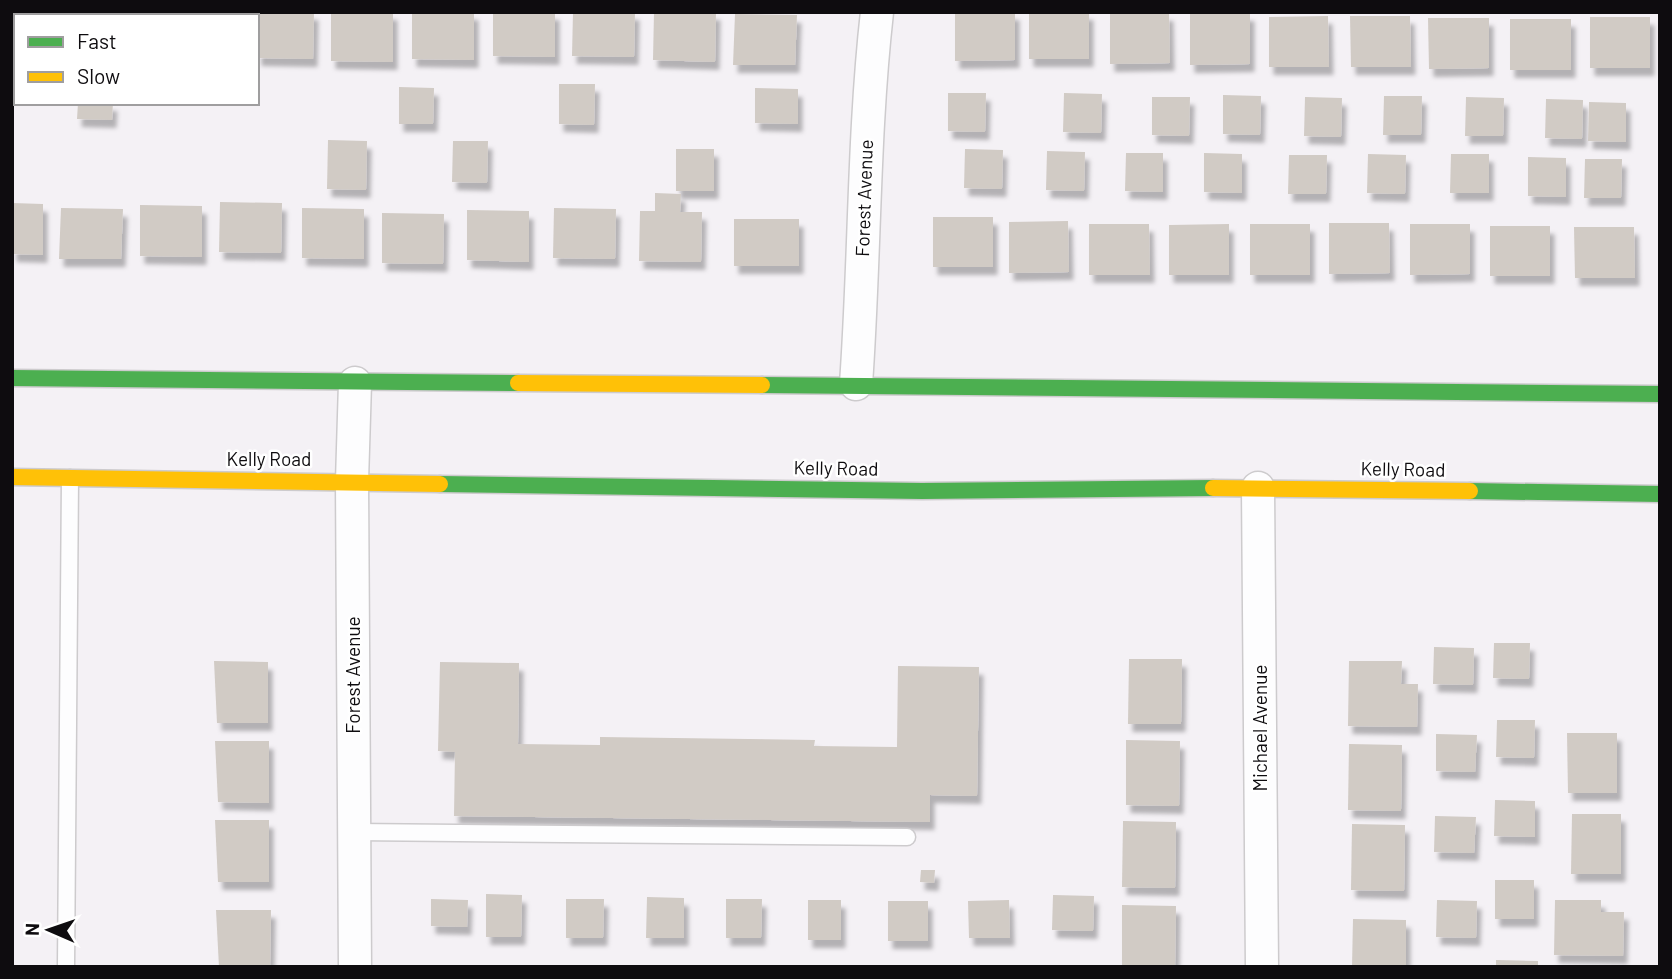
<svg xmlns="http://www.w3.org/2000/svg" width="1672" height="979" viewBox="0 0 1672 979" font-family="Barlow,sans-serif">
<style>
.building{fill:#d1cbc5;filter:url(#shadow)}
.lines{fill:none;stroke-linecap:round;stroke-linejoin:round}
.lane-casing{stroke:#cdcbcd;stroke-width:19}
.street-casing{stroke:#cdcbcd;stroke-width:35}
.fast-casing{stroke:#cdcbcd;stroke-width:19}
.slow-casing{stroke:#cdcbcd;stroke-width:19}
.lane{stroke:#fdfdfe;stroke-width:16}
.street{stroke:#fdfdfe;stroke-width:32}
.fast{stroke:#4caf50;stroke-width:16}
.slow{stroke:#ffc107;stroke-width:16}
.labels{text-anchor:middle;stroke-width:5;stroke-linejoin:round;paint-order:stroke}
.street-label{font-size:19px;fill:#0e0c0f;stroke:#fff}
</style>
<defs>
<filter id="shadow"><feDropShadow dx="4.5" dy="8" stdDeviation="2" flood-color="#0004"/></filter>
</defs>
<rect width="100%" height="100%" fill="#f4f1f5"/>
<g class="building">
<polygon points="12,12 72,12 72,16 16,16 16,50 12,50"/>
<rect x="90" y="12" width="62" height="4"/>
<rect x="171" y="12" width="62" height="4"/>
<polygon points="252,12 314,12 313,59 257,58 257,16 252,16"/>
<polygon points="331,12 393,12 393,62 331,61"/>
<polygon points="412,12 474,12 474,60 412,59"/>
<polygon points="493,12 555,12 555,57 493,56"/>
<polygon points="573,12 635,12 634,57 572,56"/>
<polygon points="654,12 716,12 715,62 653,60"/>
<polygon points="955,12 1015,12 1015,60 955,61"/>
<rect x="1029" y="12" width="60" height="47"/>
<polygon points="1110,13 1169,13 1170,63 1110,64"/>
<polygon points="1250,13 1250,64 1190,65 1190,14"/>
<polygon points="735,14 797,15 795,65 733,65"/>
<polygon points="1328,16 1329,67 1269,67 1269,17"/>
<polygon points="1350,16 1410,16 1411,67 1351,67"/>
<rect x="1590" y="17" width="60" height="51"/>
<polygon points="1428,18 1489,18 1489,68 1429,69"/>
<rect x="1510" y="19" width="61" height="51"/>
<polygon points="559,84 595,84 594,125 559,124"/>
<polygon points="399,87 434,88 433,124 399,124"/>
<polygon points="755,88 798,89 798,124 755,123"/>
<polygon points="948,93 986,93 985,132 948,131"/>
<polygon points="1064,93 1102,94 1101,133 1063,132"/>
<polygon points="1223,95 1261,96 1260,135 1223,134"/>
<polygon points="1384,96 1422,96 1421,135 1383,135"/>
<polygon points="1152,97 1190,97 1189,136 1152,135"/>
<polygon points="1305,97 1342,98 1341,137 1304,136"/>
<polygon points="1466,97 1504,98 1503,136 1465,136"/>
<polygon points="1546,99 1583,100 1582,139 1545,138"/>
<polygon points="1589,102 1626,103 1626,142 1588,141"/>
<polygon points="78,103 113,103 112,120 77,119"/>
<polygon points="328,140 367,141 366,190 327,189"/>
<polygon points="453,141 488,141 487,183 452,182"/>
<rect x="676" y="149" width="38" height="42"/>
<polygon points="965,149 1003,150 1002,189 964,188"/>
<polygon points="1047,151 1085,152 1084,191 1046,190"/>
<polygon points="1126,153 1163,153 1163,192 1125,191"/>
<polygon points="1204,153 1242,154 1242,193 1204,192"/>
<polygon points="1368,154 1406,155 1405,194 1367,193"/>
<polygon points="1451,154 1489,154 1489,193 1450,193"/>
<polygon points="1289,155 1327,155 1326,194 1288,194"/>
<polygon points="1528,157 1566,158 1566,197 1528,196"/>
<polygon points="1585,159 1622,159 1621,198 1584,198"/>
<polygon points="655,193 681,194 680,212 702,212 701,262 639,261 640,211 655,211"/>
<polygon points="220,202 282,203 281,253 219,252"/>
<polygon points="12,203 43,204 43,255 12,254"/>
<polygon points="140,205 202,206 202,257 140,256"/>
<polygon points="61,208 123,209 121,259 59,259"/>
<polygon points="302,208 364,209 364,259 302,258"/>
<polygon points="554,208 616,209 615,259 553,258"/>
<polygon points="467,210 529,211 529,262 467,260"/>
<polygon points="382,213 444,214 443,264 382,263"/>
<rect x="933" y="217" width="60" height="50"/>
<rect x="734" y="219" width="65" height="47"/>
<polygon points="1068,221 1069,272 1009,273 1009,222"/>
<polygon points="1329,223 1389,223 1390,273 1329,274"/>
<polygon points="1089,224 1149,224 1150,275 1089,275"/>
<polygon points="1229,224 1229,275 1169,275 1169,225"/>
<rect x="1250" y="224" width="60" height="51"/>
<polygon points="1410,224 1470,224 1470,274 1410,275"/>
<rect x="1490" y="226" width="60" height="50"/>
<polygon points="1574,227 1634,227 1635,278 1575,278"/>
<polygon points="1494,643 1530,643 1529,679 1493,678"/>
<polygon points="1434,647 1474,648 1473,685 1433,684"/>
<polygon points="1129,659 1182,659 1181,724 1128,724"/>
<polygon points="214,661 268,662 268,723 217,723"/>
<polygon points="1349,661 1402,661 1401,684 1418,684 1417,727 1348,726"/>
<polygon points="440,662 519,663 518,744 600,745 600,737 815,740 814,746 897,747 898,666 979,667 977,796 930,795 930,822 454,816 455,752 438,751"/>
<polygon points="1497,720 1535,720 1534,758 1496,757"/>
<polygon points="1567,733 1617,733 1617,793 1568,793"/>
<polygon points="1436,734 1477,735 1475,772 1436,771"/>
<polygon points="1126,740 1180,741 1179,806 1126,805"/>
<polygon points="215,741 269,741 269,803 218,802"/>
<polygon points="1349,744 1402,745 1401,811 1348,810"/>
<polygon points="1495,800 1535,801 1535,837 1494,836"/>
<polygon points="1572,814 1621,814 1621,874 1571,874"/>
<polygon points="1435,816 1476,817 1474,853 1434,852"/>
<polygon points="215,820 269,820 269,882 218,882"/>
<polygon points="1123,821 1176,822 1175,888 1122,887"/>
<polygon points="1352,824 1405,825 1404,891 1351,890"/>
<polygon points="921,870 935,870 934,883 920,882"/>
<rect x="1495" y="880" width="39" height="39"/>
<polygon points="486,894 522,895 521,937 486,937"/>
<polygon points="1053,895 1094,896 1093,931 1052,930"/>
<polygon points="647,897 684,898 684,938 646,938"/>
<polygon points="431,899 468,900 467,927 431,926"/>
<polygon points="566,899 604,899 603,938 566,938"/>
<polygon points="726,899 762,899 761,938 726,938"/>
<rect x="808" y="900" width="33" height="40"/>
<polygon points="1009,900 1010,938 969,938 968,901"/>
<polygon points="1437,900 1477,901 1476,938 1436,937"/>
<polygon points="1555,900 1601,900 1601,912 1624,912 1623,956 1554,955"/>
<rect x="888" y="901" width="40" height="40"/>
<polygon points="1122,905 1176,906 1175,967 1122,967"/>
<polygon points="216,910 271,910 270,967 219,967"/>
<polygon points="1353,919 1406,920 1406,967 1352,967"/>
<polygon points="1496,960 1538,961 1538,967 1496,967"/>
</g>
<g class="lines">
<g class="lane-casing">
<g id="lane">
<polyline points="354,832 907,837"/>
<polyline points="66,967 70,478"/>
</g>
</g>
<g class="street-casing">
<g id="street">
<path d="M856 384C865 260 863 136 877 12"/>
<polyline points="1258,488 1262,967"/>
<polyline points="355,967 352,481 355,383"/>
</g>
</g>
<g class="fast-casing">
<g id="fast">
<polyline points="12,378 518,383"/>
<polyline points="762,385 1660,394"/>
<polyline points="440,484 922,491 1213,488"/>
<polyline points="1470,491 1660,494"/>
</g>
</g>
<g class="slow-casing">
<g id="slow">
<polyline points="518,383 762,385"/>
<polyline points="12,477 440,484"/>
<polyline points="1213,488 1470,491"/>
</g>
</g>
<use href="#lane" class="lane"/>
<use href="#street" class="street"/>
<use href="#fast" class="fast"/>
<use href="#slow" class="slow"/>
</g>
<g class="labels">
<g class="street-label">
<text transform="translate(864 198) rotate(-88)" y="7">Forest Avenue</text>
<text x="269" y="466">Kelly Road</text>
<text transform="translate(836 468) rotate(1)" y="7">Kelly Road</text>
<text transform="translate(1403 469) rotate(1)" y="7">Kelly Road</text>
<text transform="translate(353 675) rotate(-90)" y="7">Forest Avenue</text>
<text transform="translate(1260 728) rotate(-90)" y="7">Michael Avenue</text>
</g>
</g>
<rect width="1672" height="979" fill="none" stroke="#0e0c0f" stroke-width="28"/>
<rect x="14" y="14" width="245" height="91" fill="#ffffff" stroke="#9f9e9f" stroke-width="2"/>
<rect x="28" y="37" width="35" height="10" fill="#4caf50" stroke="#9f9e9f" stroke-width="2"/>
<text x="77" y="49" font-size="21" fill="#0e0c0f">Fast</text>
<rect x="28" y="72" width="35" height="10" fill="#ffc107" stroke="#9f9e9f" stroke-width="2"/>
<text x="77" y="84" font-size="21" fill="#0e0c0f">Slow</text>
<g transform="translate(49 930) rotate(272)" stroke="#ffffff" stroke-width="5" paint-order="stroke">
<path d="M0-5L12 26L0 18L-12 26Z" fill="#0e0c0f"/>
<text y="-10" font-size="19" font-weight="bold" text-anchor="middle" fill="#0e0c0f">N</text>
</g>
</svg>
